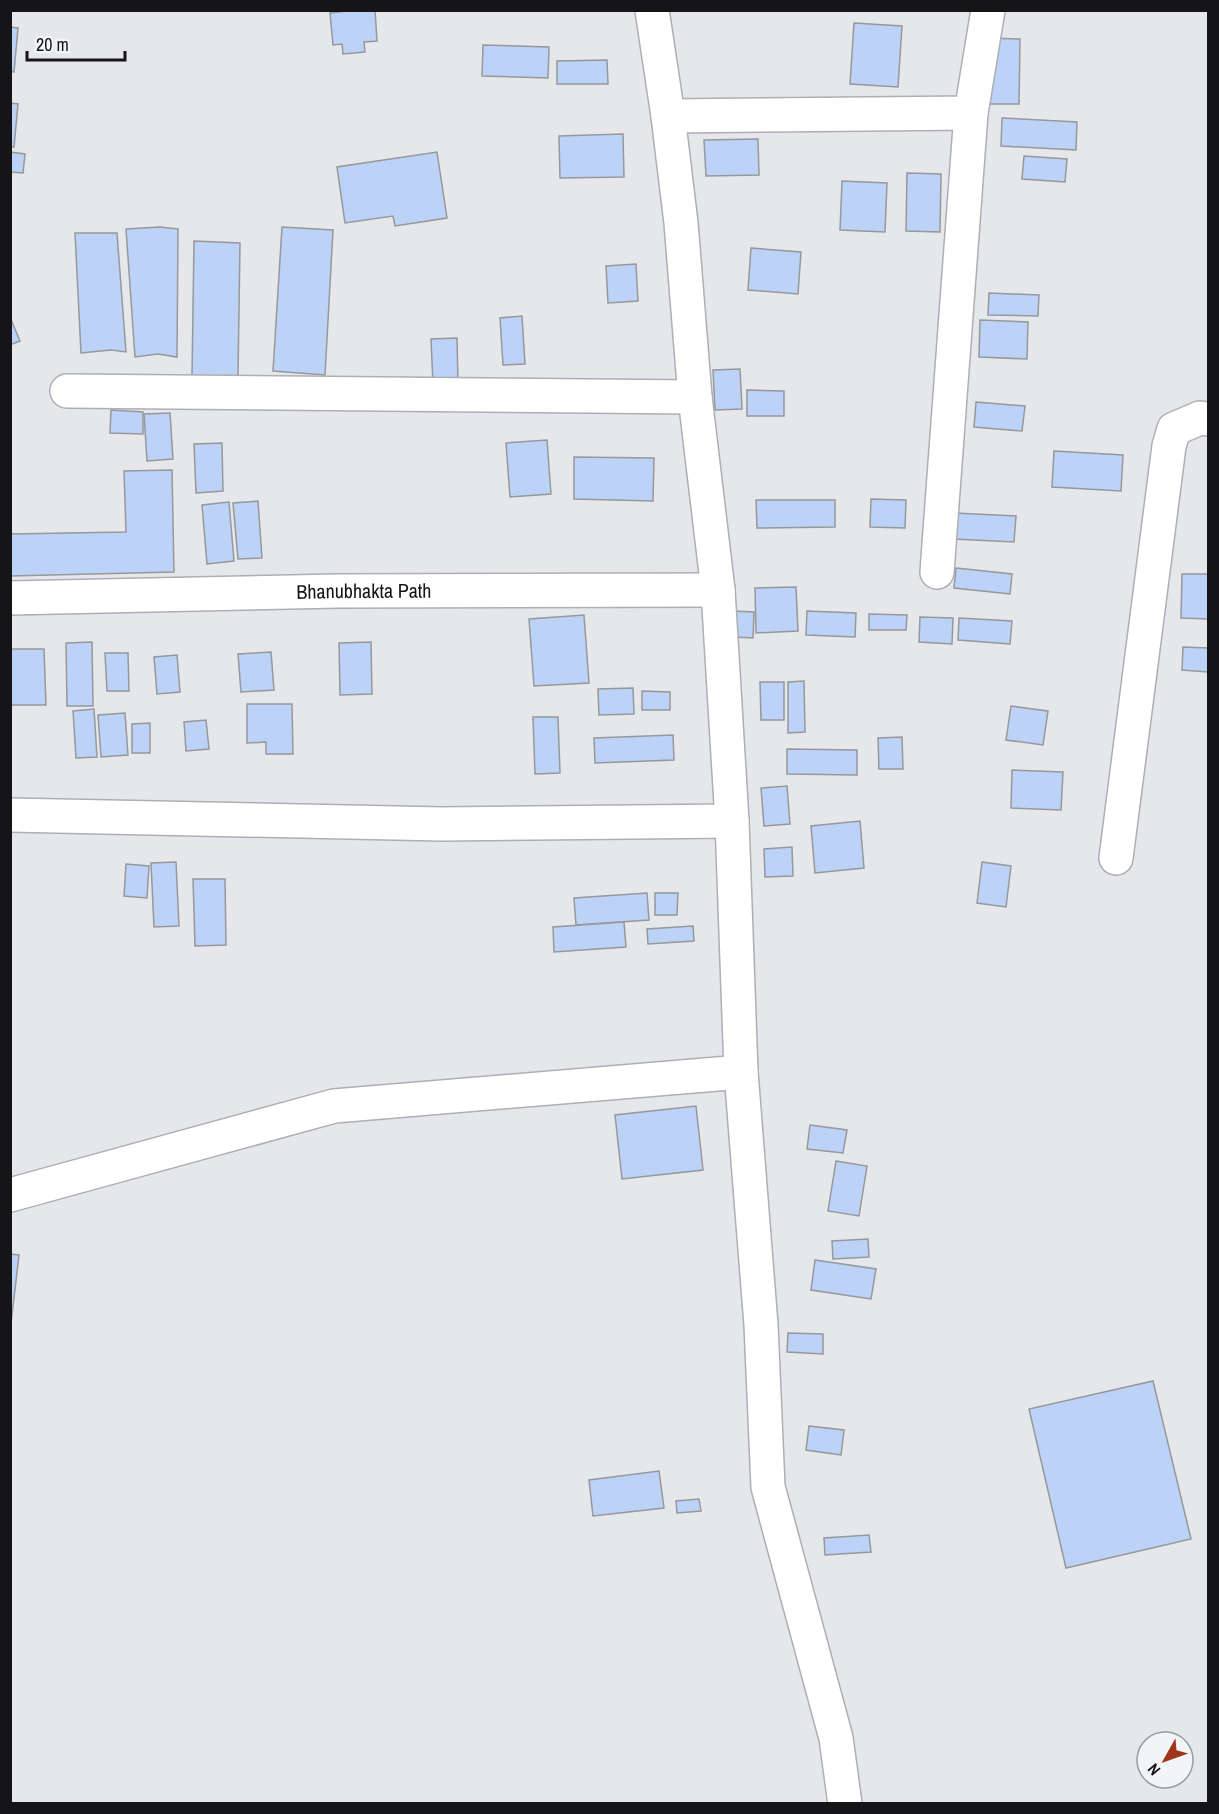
<svg xmlns="http://www.w3.org/2000/svg" width="1219" height="1814" viewBox="0 0 1219 1814" font-family="'Archivo Narrow',sans-serif">
<style>
.building{fill:#bcd2f7;stroke:#96989b;stroke-width:1.5}
.lines{fill:none;stroke-linecap:round;stroke-linejoin:round}
.minor-casing{stroke:#adafb3;stroke-width:36}
.minor{stroke:#fff;stroke-width:33}
.labels{text-anchor:middle;stroke-width:4.5;stroke-linejoin:round;paint-order:stroke}
.street-label{font-size:20px;fill:#151517;stroke:#f2f4f8}
</style>
<rect width="100%" height="100%" fill="#e5e7eb"/>
<g class="building">
<polygon points="356,10 375,10 377,41 364,42 365,52 343,54 342,44 333,45 330,13"/>
<polygon points="854,23 902,26 898,87 850,84"/>
<polygon points="10,27 18,28 14,72 10,71"/>
<polygon points="988,38 1020,39 1019,104 987,104"/>
<polygon points="483,45 549,47 548,78 482,76"/>
<polygon points="607,60 608,84 557,84 557,61"/>
<polygon points="10,103 18,104 14,147 10,147"/>
<polygon points="1002,118 1077,122 1076,150 1001,146"/>
<polygon points="623,134 624,177 560,178 559,136"/>
<polygon points="758,139 759,175 706,176 704,140"/>
<polygon points="10,152 25,154 23,173 10,172"/>
<polygon points="437,152 447,218 395,226 393,216 345,223 337,167"/>
<polygon points="1024,156 1067,159 1065,182 1022,179"/>
<polygon points="907,173 941,174 940,232 906,231"/>
<polygon points="842,181 887,183 885,232 840,230"/>
<polygon points="160,227 178,229 177,357 158,354 135,357 126,229"/>
<polygon points="282,227 333,230 325,375 273,371"/>
<polygon points="75,233 117,233 126,352 111,350 81,353"/>
<polygon points="194,241 240,243 238,377 192,376"/>
<polygon points="751,248 801,252 798,294 748,290"/>
<polygon points="636,264 638,301 608,303 606,266"/>
<polygon points="989,293 1039,295 1038,316 988,315"/>
<polygon points="522,316 525,364 503,365 500,318"/>
<polygon points="10,317 20,341 10,345"/>
<polygon points="980,320 1028,322 1027,359 979,357"/>
<polygon points="457,338 458,383 433,384 431,339"/>
<polygon points="740,369 742,409 715,410 713,370"/>
<polygon points="747,390 784,391 784,416 747,416"/>
<polygon points="976,402 1025,406 1022,431 974,427"/>
<polygon points="111,410 143,412 143,434 110,433"/>
<polygon points="170,413 173,459 147,461 144,414"/>
<polygon points="547,440 551,494 510,497 506,443"/>
<polygon points="222,443 223,491 196,493 194,444"/>
<polygon points="1054,451 1123,455 1121,491 1052,487"/>
<polygon points="574,457 654,458 653,501 574,499"/>
<polygon points="172,470 174,572 10,576 10,534 126,532 124,471"/>
<polygon points="871,499 906,500 905,528 870,527"/>
<polygon points="756,500 835,500 835,527 757,528"/>
<polygon points="258,501 262,558 238,559 233,503"/>
<polygon points="229,502 234,561 207,564 202,505"/>
<polygon points="955,513 1016,516 1014,542 954,539"/>
<polygon points="956,568 1012,574 1010,594 954,588"/>
<polygon points="1182,574 1208,574 1208,619 1181,618"/>
<polygon points="796,587 798,631 756,633 755,588"/>
<polygon points="733,611 754,612 753,638 733,637"/>
<polygon points="807,611 856,613 855,637 806,635"/>
<polygon points="869,614 907,615 906,630 869,630"/>
<polygon points="584,615 589,683 534,686 529,619"/>
<polygon points="920,617 953,618 952,644 919,642"/>
<polygon points="959,618 1012,621 1010,644 958,640"/>
<polygon points="92,642 93,706 67,706 66,643"/>
<polygon points="371,642 372,694 340,695 339,643"/>
<polygon points="1183,647 1208,648 1208,672 1182,670"/>
<polygon points="10,649 44,649 46,705 10,705"/>
<polygon points="271,652 274,690 241,692 238,654"/>
<polygon points="105,653 128,653 129,691 107,691"/>
<polygon points="177,655 180,692 157,694 154,657"/>
<polygon points="804,681 805,732 788,733 788,682"/>
<polygon points="760,682 784,682 784,720 761,720"/>
<polygon points="633,688 634,714 599,715 598,689"/>
<polygon points="642,691 670,692 670,710 642,710"/>
<polygon points="247,704 292,704 293,754 266,754 266,742 247,743"/>
<polygon points="1011,706 1048,711 1043,745 1006,740"/>
<polygon points="94,709 97,757 76,758 73,711"/>
<polygon points="125,713 128,755 101,757 98,715"/>
<polygon points="533,717 558,717 560,773 535,774"/>
<polygon points="206,720 209,749 186,751 184,722"/>
<polygon points="150,723 150,753 132,753 132,724"/>
<polygon points="673,735 674,760 595,763 594,738"/>
<polygon points="902,737 903,769 879,769 878,738"/>
<polygon points="787,749 857,750 857,775 787,774"/>
<polygon points="1012,770 1063,772 1061,810 1011,808"/>
<polygon points="787,786 790,824 764,826 761,788"/>
<polygon points="860,821 864,868 815,873 811,826"/>
<polygon points="792,847 793,876 765,877 764,849"/>
<polygon points="176,862 179,926 154,927 151,863"/>
<polygon points="982,862 1011,866 1006,907 977,903"/>
<polygon points="126,864 149,866 147,898 124,896"/>
<polygon points="193,879 225,879 226,945 195,946"/>
<polygon points="647,893 649,920 576,925 574,898"/>
<polygon points="655,893 678,893 677,915 655,915"/>
<polygon points="624,922 626,947 554,952 553,927"/>
<polygon points="693,926 694,941 648,944 647,929"/>
<polygon points="696,1106 703,1170 622,1179 615,1115"/>
<polygon points="810,1125 847,1130 843,1153 807,1149"/>
<polygon points="836,1161 867,1166 859,1216 828,1211"/>
<polygon points="868,1239 869,1257 833,1259 832,1241"/>
<polygon points="10,1254 19,1255 10,1332"/>
<polygon points="815,1260 876,1269 871,1299 811,1290"/>
<polygon points="788,1333 823,1334 823,1354 787,1352"/>
<polygon points="1153,1381 1191,1539 1066,1568 1029,1409"/>
<polygon points="809,1426 844,1430 841,1455 806,1450"/>
<polygon points="659,1471 664,1508 593,1516 589,1480"/>
<polygon points="699,1499 701,1511 677,1513 676,1501"/>
<polygon points="869,1535 871,1552 825,1555 824,1538"/>
</g>
<g class="lines">
<g class="minor-casing">
<g id="minor">
<polyline points="652,10 668,116 681,223 695,397 718,590 732,821 741,1072 761,1325 768,1487 836,1738 845,1804"/>
<polyline points="668,116 971,113 988,10"/>
<polyline points="67,391 695,397"/>
<polyline points="937,572 971,113"/>
<path id="s1" d="M10 598 338 591 718 590"/>
<polyline points="10,815 442,824 732,821"/>
<polyline points="1116,858 1169,446 1174,429 1200,418 1208,419"/>
<polyline points="10,1195 334,1106 741,1072"/>
</g>
</g>
<use href="#minor" class="minor"/>
</g>
<g class="labels">
<g class="street-label">
<text dy="7" stroke="none"><textPath href="#s1" startOffset="354">Bhanubhakta Path</textPath></text>
</g>
</g>
<rect width="1219" height="1814" fill="none" stroke="#151517" stroke-width="24"/>
<g transform="translate(1165 1760) rotate(230)"><circle r="28" fill="#f2f4f8" stroke="#9a9b9e" stroke-width="1.5"/>
<path d="M0-4.5L10 22L0 15L-10 22Z" fill="#9e3719"/>
<text y="-9" font-size="16" font-weight="bold" text-anchor="middle" fill="#151517">N</text>
</g>
<path d="M27 51v9h98v-9" fill="none" stroke="#151517" stroke-width="3"/>
<text x="36" y="51" font-size="18" fill="#151517" stroke="#f2f4f8" stroke-width="4.5" paint-order="stroke">20 m</text>
</svg>
